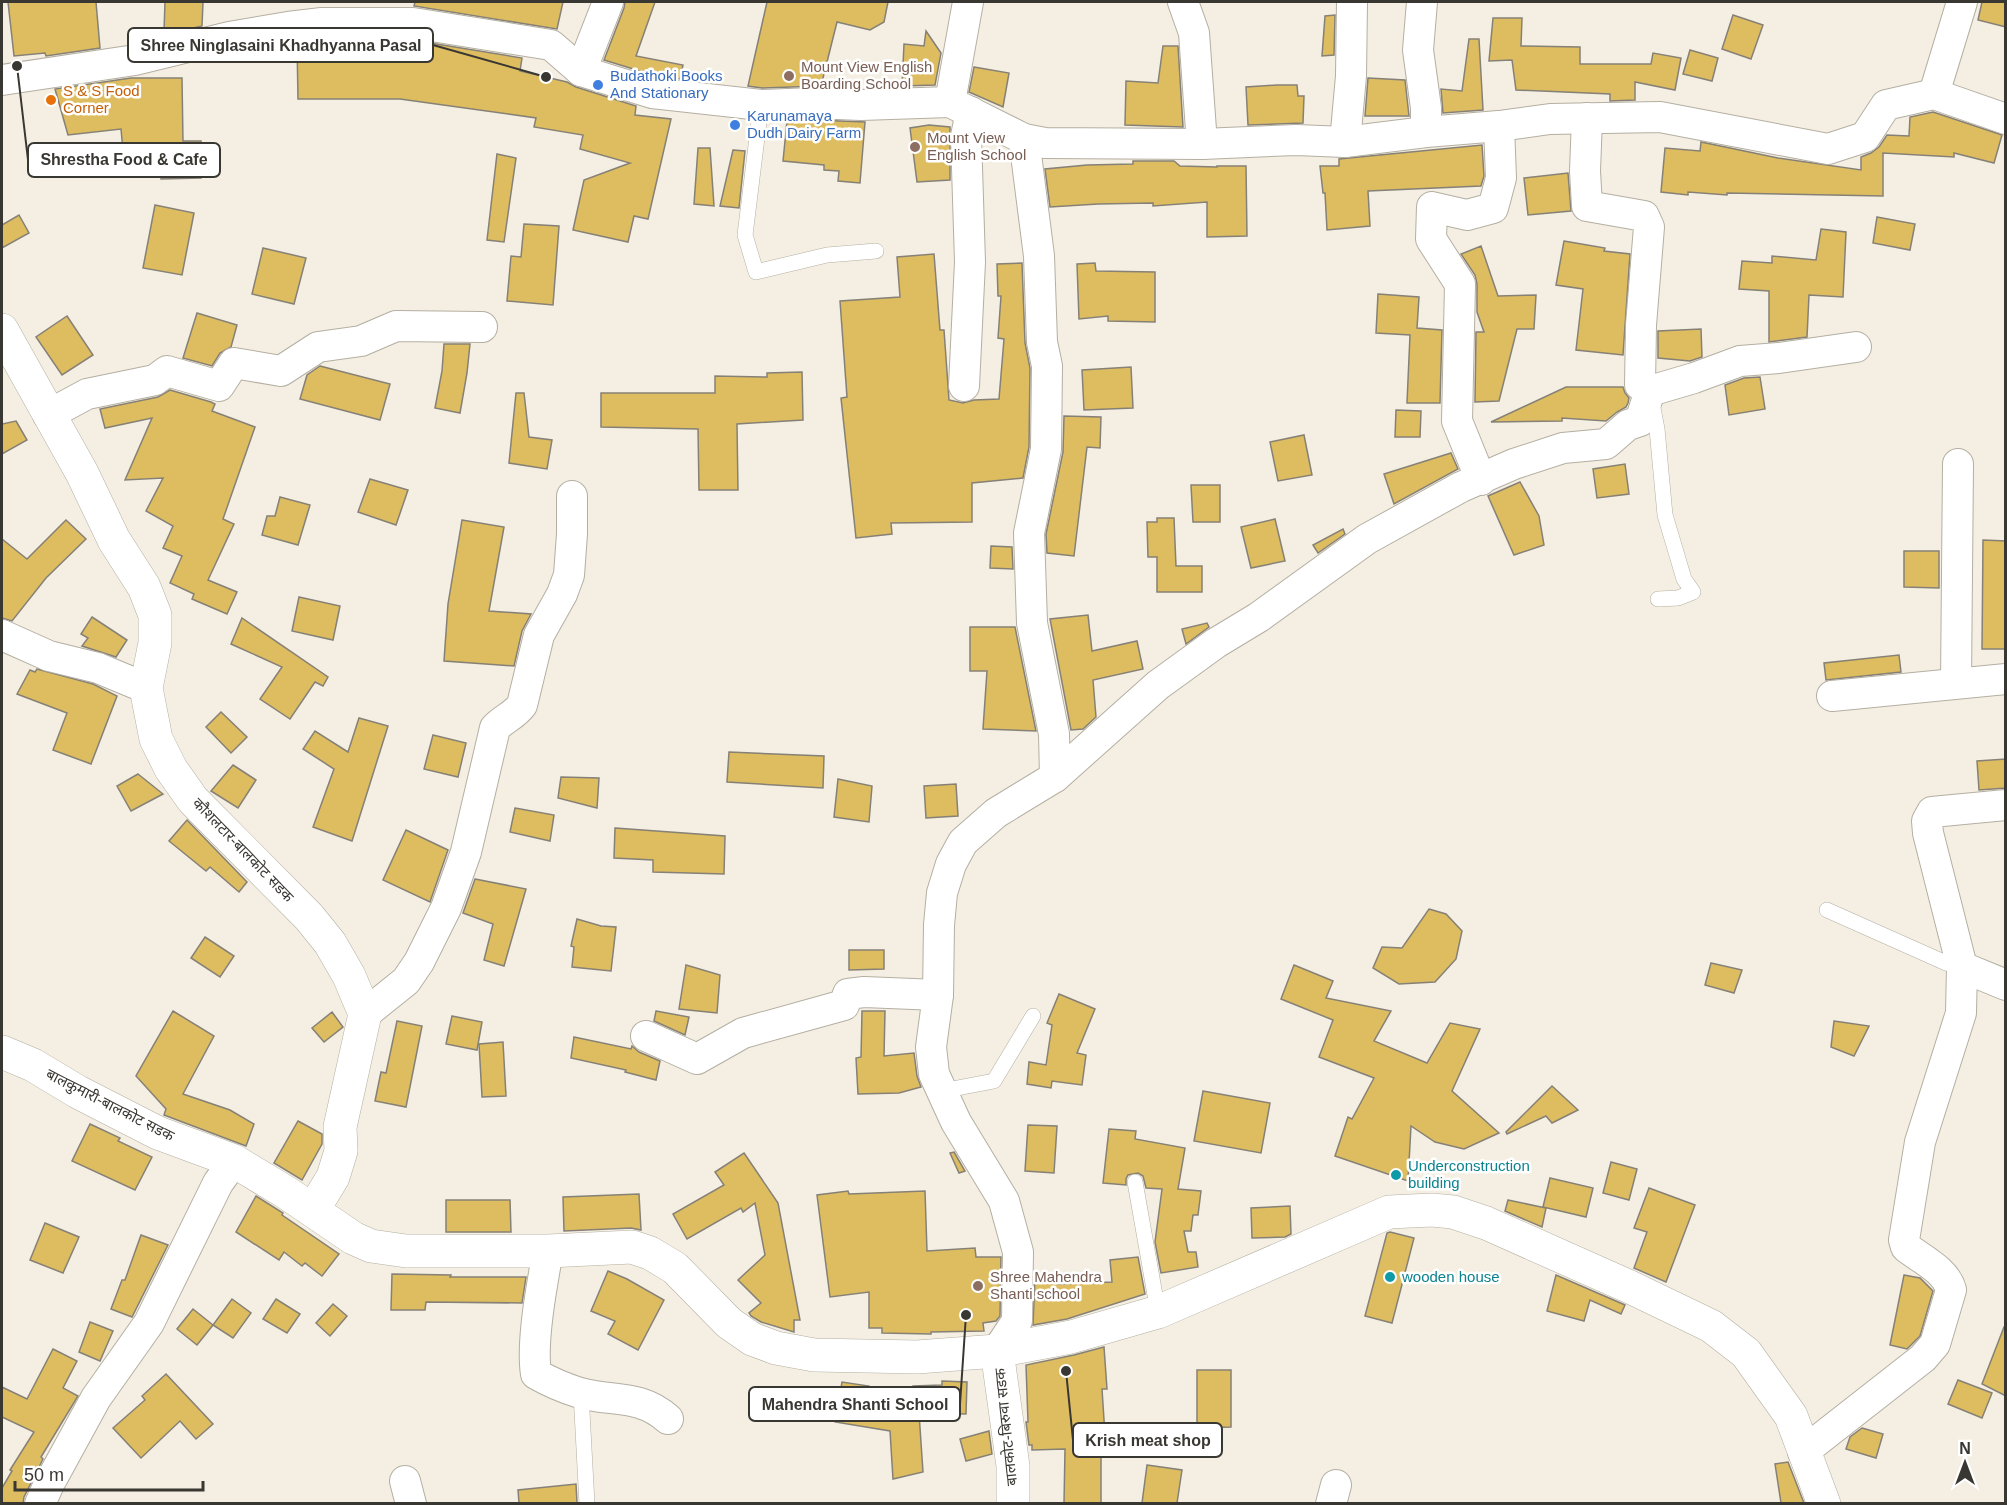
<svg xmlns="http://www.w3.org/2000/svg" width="2007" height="1505" viewBox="0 0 2007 1505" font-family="Helvetica,'Noto Sans Devanagari',sans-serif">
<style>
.building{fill:#debc60;stroke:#868176;stroke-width:1.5}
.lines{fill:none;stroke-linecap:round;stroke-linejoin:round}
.service-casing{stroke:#b4afa2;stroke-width:16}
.minor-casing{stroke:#b4afa2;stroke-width:32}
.tertiary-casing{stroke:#b4afa2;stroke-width:34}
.secondary-casing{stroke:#b4afa2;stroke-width:34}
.service{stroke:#fff;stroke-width:15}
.minor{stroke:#fff;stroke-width:30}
.tertiary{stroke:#fff;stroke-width:33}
.secondary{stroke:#fff;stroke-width:33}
.education-dot{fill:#8d6e63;stroke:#fff;stroke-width:2}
.shop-dot{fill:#3f7fe0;stroke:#fff;stroke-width:2}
.food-dot{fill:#e8710a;stroke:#fff;stroke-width:2}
.culture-dot{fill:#0f9aa8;stroke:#fff;stroke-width:2}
.labels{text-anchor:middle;stroke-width:5;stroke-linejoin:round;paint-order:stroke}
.education-label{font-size:15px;fill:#785e54;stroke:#fff;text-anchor:start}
.shop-label{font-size:15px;fill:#366cbe;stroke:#fff;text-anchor:start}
.food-label{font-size:15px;fill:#c56008;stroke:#fff;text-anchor:start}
.street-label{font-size:15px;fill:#393732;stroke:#fff}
.culture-label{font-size:15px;fill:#0d838f;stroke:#fff;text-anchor:start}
.leader{fill:none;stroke:#393732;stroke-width:2}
.callout-dot{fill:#393732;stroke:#fff;stroke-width:2}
.callout{fill:#fff;stroke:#393732;stroke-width:2}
.callout-label{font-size:16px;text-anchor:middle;font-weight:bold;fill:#393732}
</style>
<rect width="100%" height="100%" fill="#f4efe2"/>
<g class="building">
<polygon points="8,2 96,2 100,48 46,56 45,53 14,56"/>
<polygon points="165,2 203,2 202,26 180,31 164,31"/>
<polygon points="415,2 563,2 557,29 414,6"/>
<polygon points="625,2 655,2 636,56 683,65 680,79 656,76 604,60 624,8"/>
<polygon points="767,2 888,2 884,22 870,30 837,22 821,86 762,88 748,86"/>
<polygon points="1982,2 2006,2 2006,27 1978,20"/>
<polygon points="1335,15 1334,55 1322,56 1325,16"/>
<polygon points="1733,15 1763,25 1751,59 1722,49"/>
<polygon points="1493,18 1522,18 1521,46 1580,47 1580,64 1651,64 1653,53 1681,58 1675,90 1635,82 1635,100 1610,101 1610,94 1516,90 1512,60 1489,61"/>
<polygon points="926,31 941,53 935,85 902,86 904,44 924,46"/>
<polygon points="1469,39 1479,39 1483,110 1443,113 1441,89 1462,91"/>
<polygon points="360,40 412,40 522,58 520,71 567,82 576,87 636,106 635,115 671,119 648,219 634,216 628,242 573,230 584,180 630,163 580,149 583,135 534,127 536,118 400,99 298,99 297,43"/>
<polygon points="1163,46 1178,46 1183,127 1125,125 1126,81 1158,83"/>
<polygon points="1690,50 1718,58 1712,81 1683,74"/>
<polygon points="974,67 1009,73 1003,107 969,92"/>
<polygon points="131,78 182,78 183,141 201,141 201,178 161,179 161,162 124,162 121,129 68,135 55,89"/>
<polygon points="1368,78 1405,80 1409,116 1365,116"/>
<polygon points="1277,85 1297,85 1298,96 1304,96 1303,123 1248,125 1246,87"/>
<polygon points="1933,112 2002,135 1994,163 1954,153 1954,157 1883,153 1883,196 1727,193 1727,195 1688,192 1688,195 1661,192 1665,148 1700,151 1701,142 1778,158 1861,170 1861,157 1871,153 1879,147 1887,135 1909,136 1910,117"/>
<polygon points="814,120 865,122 860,183 838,181 839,171 824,170 824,165 783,161 787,121"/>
<polygon points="929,125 950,127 950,180 917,182 910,128"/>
<polygon points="1482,145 1484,176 1481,186 1368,191 1370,226 1327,230 1325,193 1323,193 1320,166 1339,166 1339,159"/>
<polygon points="698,148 710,148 714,206 694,204"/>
<polygon points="733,150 745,151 739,208 720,206"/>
<polygon points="497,154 516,158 504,242 487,240"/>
<polygon points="1133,161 1174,161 1180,166 1217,167 1217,166 1246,166 1247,236 1207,237 1207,202 1153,206 1153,203 1098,204 1050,207 1045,169 1087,165 1133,164"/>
<polygon points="1568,173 1571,211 1528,215 1524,178"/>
<polygon points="155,205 194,213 182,275 143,268"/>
<polygon points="19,215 29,233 2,248 2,225"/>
<polygon points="1877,217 1915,224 1910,250 1873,243"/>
<polygon points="524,224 559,226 553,305 507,301 511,256 521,257"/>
<polygon points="1821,229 1846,232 1843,297 1809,295 1807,337 1769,342 1769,291 1739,289 1742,261 1772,263 1772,256 1816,260"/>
<polygon points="1564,241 1605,248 1604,251 1630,254 1623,355 1576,350 1583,289 1556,285"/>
<polygon points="1481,246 1498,296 1536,295 1534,329 1517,329 1499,401 1475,402 1476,332 1484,332 1477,312 1477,284 1475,275 1461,254"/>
<polygon points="263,248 306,258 294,304 252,294"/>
<polygon points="934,254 940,330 944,330 949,400 963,403 974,400 999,399 1004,339 998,338 1001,296 998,296 997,264 1022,263 1025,343 1030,368 1029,447 1023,478 972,483 972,522 891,523 892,534 856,538 841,398 847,397 840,301 900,297 897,257"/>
<polygon points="1095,263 1096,271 1155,272 1155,322 1108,321 1108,316 1079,319 1077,264"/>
<polygon points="1378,294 1419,297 1417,328 1442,330 1440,403 1407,403 1410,335 1376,333"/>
<polygon points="197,313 237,325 231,347 220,353 212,366 183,358"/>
<polygon points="67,316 93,355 62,375 36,337"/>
<polygon points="1701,329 1702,357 1690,361 1658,358 1658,331"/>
<polygon points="444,344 470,344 467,373 460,413 435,408 442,371"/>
<polygon points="320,366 390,384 380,420 300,399 307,375"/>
<polygon points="1131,367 1133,408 1084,410 1082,370"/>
<polygon points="802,372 803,420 737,424 738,490 699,490 698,429 601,427 601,393 715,393 715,376 767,377 767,373"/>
<polygon points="1760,377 1765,409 1729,415 1725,385 1744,378"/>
<polygon points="1566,387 1623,387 1625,393 1629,398 1628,403 1626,407 1617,412 1606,421 1562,418 1562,421 1491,422"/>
<polygon points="170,390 211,402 215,404 212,411 255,427 223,519 234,524 208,580 237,592 227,614 192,599 194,594 170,583 182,556 163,548 173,526 146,511 163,478 125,480 152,418 105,428 100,409 158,397"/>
<polygon points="516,393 524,393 529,437 552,440 547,469 509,463"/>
<polygon points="1396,410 1421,411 1420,437 1395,437"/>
<polygon points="1064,416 1101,417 1100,448 1087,447 1074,556 1047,553 1046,534 1063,452"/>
<polygon points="16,421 27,440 2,454 2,424"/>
<polygon points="1304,435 1312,475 1278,481 1270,442"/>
<polygon points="1451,453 1458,469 1394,504 1384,474"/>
<polygon points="1625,464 1629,494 1597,498 1593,469"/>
<polygon points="370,479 408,490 396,525 358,512"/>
<polygon points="1520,482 1539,516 1544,545 1514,555 1488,496"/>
<polygon points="1191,485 1220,485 1220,522 1193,522"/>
<polygon points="280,497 310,505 298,545 262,535 267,516 275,516"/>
<polygon points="1157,518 1174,518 1176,566 1202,566 1202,592 1157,592 1157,557 1148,557 1147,522 1157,522"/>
<polygon points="1275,519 1285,561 1251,568 1241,527"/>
<polygon points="66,520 86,539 46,578 12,621 2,618 2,539 27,559"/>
<polygon points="462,520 504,527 489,611 531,614 522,631 514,666 444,661 448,604"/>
<polygon points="1343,529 1345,534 1318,553 1313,545"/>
<polygon points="1983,540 2006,541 2006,649 1982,649"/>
<polygon points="991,546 1012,547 1013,569 990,568"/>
<polygon points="1904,551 1939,551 1939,588 1904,587"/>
<polygon points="299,597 340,606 333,640 292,631"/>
<polygon points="1088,615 1092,651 1137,641 1143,669 1093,680 1096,717 1083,729 1071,730 1050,619"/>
<polygon points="92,617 127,640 116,657 82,646 88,638 81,634"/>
<polygon points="242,618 328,677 323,686 315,682 290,719 260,699 282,667 231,644"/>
<polygon points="1207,623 1209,627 1186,644 1182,629"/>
<polygon points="970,627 1015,627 1036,731 983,729 987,671 970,671"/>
<polygon points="1899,655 1901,672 1826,680 1824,663"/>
<polygon points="37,669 93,684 117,696 91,764 53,750 67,713 17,694 30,670 35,672"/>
<polygon points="221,712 247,737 231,753 206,727"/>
<polygon points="359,718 388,726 352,841 313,827 334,769 303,749 315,731 348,752"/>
<polygon points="433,735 466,743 458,777 424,769"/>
<polygon points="729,752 824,756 823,788 727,782"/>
<polygon points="2006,759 2006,788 1979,790 1977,761"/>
<polygon points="233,765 256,780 238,808 211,791"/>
<polygon points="138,774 163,794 131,811 117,786"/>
<polygon points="561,777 599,778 597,808 558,798"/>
<polygon points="838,779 872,786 869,822 834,817"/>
<polygon points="956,784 958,816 926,818 924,786"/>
<polygon points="515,808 554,815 550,841 510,832"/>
<polygon points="187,820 247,882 239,892 210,867 206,871 169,841"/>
<polygon points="615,828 725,836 724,874 653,872 653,860 614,858"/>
<polygon points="406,830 448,850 430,902 383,880"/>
<polygon points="475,879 526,889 504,966 484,960 493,924 463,913"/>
<polygon points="1429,909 1446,914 1462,931 1456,959 1435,982 1399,984 1373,968 1382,947 1402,948"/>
<polygon points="577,919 601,926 616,927 611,971 572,967 574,947 571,946"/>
<polygon points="205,937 234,956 220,977 191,958"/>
<polygon points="849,950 884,950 884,969 849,970"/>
<polygon points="1711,963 1742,970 1734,993 1705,985"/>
<polygon points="686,965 720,975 717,1013 679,1009"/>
<polygon points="1294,965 1333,981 1326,998 1391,1011 1374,1041 1427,1063 1450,1023 1480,1029 1452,1091 1499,1133 1464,1149 1435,1142 1411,1126 1408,1181 1335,1156 1348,1117 1352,1119 1374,1078 1319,1057 1333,1020 1281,999"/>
<polygon points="1059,994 1095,1009 1077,1053 1086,1055 1082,1085 1052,1081 1051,1088 1027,1084 1029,1062 1046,1065 1052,1025 1047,1023"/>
<polygon points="173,1011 214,1036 183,1094 230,1110 254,1124 246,1146 164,1115 166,1109 136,1076"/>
<polygon points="656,1011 689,1017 685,1035 654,1021"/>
<polygon points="862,1011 885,1011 884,1056 914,1053 917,1076 921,1087 899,1093 858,1094 856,1058 861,1057"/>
<polygon points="332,1012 343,1027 324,1042 312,1028"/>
<polygon points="452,1016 482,1022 477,1050 446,1044"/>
<polygon points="397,1021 422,1026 406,1107 375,1101 381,1072 386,1073"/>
<polygon points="1834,1021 1869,1026 1854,1056 1831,1047"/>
<polygon points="574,1037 631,1049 632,1046 639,1052 660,1061 656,1080 625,1072 626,1070 571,1058"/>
<polygon points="503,1042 506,1096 482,1097 479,1044"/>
<polygon points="1552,1086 1578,1110 1552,1123 1546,1116 1507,1134 1506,1132"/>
<polygon points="1203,1091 1270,1103 1261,1153 1194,1141"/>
<polygon points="298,1121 322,1134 322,1144 302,1180 274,1163"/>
<polygon points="90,1124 120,1138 118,1141 152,1157 135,1190 72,1161"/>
<polygon points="1028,1125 1057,1126 1054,1173 1025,1171"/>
<polygon points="1109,1129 1136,1131 1135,1139 1185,1148 1178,1189 1201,1191 1198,1215 1193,1215 1191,1231 1184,1231 1188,1252 1196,1252 1198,1267 1161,1273 1155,1242 1162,1189 1146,1188 1143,1176 1138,1173 1128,1175 1126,1179 1126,1185 1103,1183"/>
<polygon points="954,1152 965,1171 959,1173 950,1153"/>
<polygon points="744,1153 778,1203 800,1320 794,1320 794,1332 761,1322 751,1316 749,1313 761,1303 738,1280 765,1255 755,1203 743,1212 741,1208 687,1239 673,1214 724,1185 715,1172"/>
<polygon points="1611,1162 1637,1169 1629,1200 1603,1193"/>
<polygon points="1550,1178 1593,1188 1586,1217 1543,1207"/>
<polygon points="1649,1188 1695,1205 1666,1282 1634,1268 1647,1232 1634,1228"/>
<polygon points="848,1191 849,1194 925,1191 927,1251 975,1248 976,1257 1001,1257 1000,1316 996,1321 983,1323 984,1331 931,1332 931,1334 882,1333 882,1328 869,1328 869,1292 830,1297 817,1195"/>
<polygon points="639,1194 641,1230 631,1228 564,1231 563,1197"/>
<polygon points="256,1196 283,1213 282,1215 339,1254 322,1276 305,1263 302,1266 284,1252 279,1260 236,1232"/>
<polygon points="446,1200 510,1200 511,1232 446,1232"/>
<polygon points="1508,1200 1546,1208 1542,1227 1505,1211"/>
<polygon points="1290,1206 1291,1234 1285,1237 1252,1238 1251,1208"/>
<polygon points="45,1223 79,1237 63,1273 30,1260"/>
<polygon points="1390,1232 1414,1238 1392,1323 1365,1316 1387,1233"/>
<polygon points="141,1235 168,1245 132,1317 111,1309 122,1280 125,1280"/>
<polygon points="1138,1257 1145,1294 1067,1319 1033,1325 1035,1278 1056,1277 1057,1284 1112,1282 1110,1260"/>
<polygon points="608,1271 627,1279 664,1300 638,1350 608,1334 615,1321 591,1311"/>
<polygon points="392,1274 451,1275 450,1277 526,1277 522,1303 426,1302 425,1310 391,1310"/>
<polygon points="1556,1275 1625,1305 1621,1314 1590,1300 1584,1321 1547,1311"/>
<polygon points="1904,1275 1920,1278 1933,1291 1920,1336 1907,1349 1890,1345"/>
<polygon points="232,1299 251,1313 233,1338 213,1325"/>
<polygon points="276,1299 300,1314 287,1333 263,1319"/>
<polygon points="333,1304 347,1316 330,1336 316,1323"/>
<polygon points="193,1309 213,1325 197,1345 177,1329"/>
<polygon points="90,1322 113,1331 100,1361 79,1352"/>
<polygon points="2004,1327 2006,1327 2006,1396 1982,1384"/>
<polygon points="1104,1347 1107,1389 1102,1389 1105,1435 1101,1436 1101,1503 1064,1503 1065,1449 1032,1450 1032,1445 1029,1445 1026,1422 1028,1422 1026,1365 1074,1355"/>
<polygon points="53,1349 77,1361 63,1388 78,1396 41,1457 43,1459 24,1497 23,1503 2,1503 2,1488 12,1471 10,1470 34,1432 2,1417 2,1387 27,1399"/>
<polygon points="1197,1370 1231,1370 1231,1427 1197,1428"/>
<polygon points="166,1374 213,1424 196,1439 180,1421 141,1458 113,1428 145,1400 142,1396"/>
<polygon points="1958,1380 1992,1393 1982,1418 1948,1404"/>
<polygon points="942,1381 967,1382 966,1414 919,1413 923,1472 893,1479 890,1431 835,1422 842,1382 869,1386 867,1395 913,1395 913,1386 942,1385"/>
<polygon points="1862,1428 1883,1434 1876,1458 1846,1449 1850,1437"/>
<polygon points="989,1431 992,1454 966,1461 960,1439"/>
<polygon points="1788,1462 1804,1503 1781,1503 1775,1464"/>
<polygon points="1147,1465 1182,1470 1177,1503 1142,1503"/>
<polygon points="576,1484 577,1503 519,1503 518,1490"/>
</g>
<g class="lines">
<g class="service-casing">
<g id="service">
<polyline points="761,105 745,235 756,272 827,255 876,251"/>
<polyline points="1652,403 1657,429 1665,515 1684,579 1693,592 1678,598 1658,599"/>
<polyline points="1827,910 1946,963 1962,967"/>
<polyline points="942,1093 952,1089 994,1081 1033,1016"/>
<polyline points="1135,1182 1158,1312"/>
<polyline points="581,1393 587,1504"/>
</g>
</g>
<g class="minor-casing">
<g id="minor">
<polyline points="1183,2 1194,33 1202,144"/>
<polyline points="1422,2 1418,50 1426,108 1426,132"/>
<polyline points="581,71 608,2"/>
<polyline points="2,80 135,60 229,37 288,27 322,23 413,23 551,45 581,71 652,93 761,105 814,103 861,105 950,102 1024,139 1045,143 1202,144 1296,140 1345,142 1426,132 1499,126 1550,119 1660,117 1828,149 1865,137 1886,105 1934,94 2006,119"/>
<polyline points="1934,94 1962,2"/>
<polyline points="950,102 968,2"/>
<polyline points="1345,142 1351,76 1352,2"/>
<polyline points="964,386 970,262 966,136 971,112"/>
<polyline points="1650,391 1694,378 1740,361 1779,358 1856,347"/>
<polyline points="48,415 87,394 155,380 167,371 219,386 234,363 281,371 318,347 361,341 396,326 482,327"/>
<polyline points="1481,480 1457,421 1460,284 1431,239 1432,207 1467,215 1493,208 1501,178 1499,126"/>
<polyline points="2,635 49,656 98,668 146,688"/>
<polyline points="1956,683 1958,464"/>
<polyline points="1832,696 2006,679"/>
<polyline points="1055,777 1158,685 1216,643 1259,617 1367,539 1461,487 1514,464 1563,448 1606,444 1628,425 1640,421 1650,391 1640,385 1641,325 1649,227 1644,216 1587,206 1585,171 1587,118"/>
<polyline points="1962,967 2006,985"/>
<path d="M365 1014 406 981 419 962 446 908 466 852 495 728C503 719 515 715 522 705L539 635 562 594 569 575 572 534V496"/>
<polyline points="646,1036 697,1059 743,1033 844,1005 848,994 864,992 938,995"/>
<path d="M548 1251C542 1284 531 1342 536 1374 550 1382 564 1388 580 1393 613 1402 640 1394 668 1419"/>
<polyline points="997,1351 1017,1321 1018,1252 1004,1201 956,1122 934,1074 931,1047 938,995 939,925 942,893 951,864 963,842 996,813 1055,777 1054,734 1032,623 1029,533 1046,449 1047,366 1042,342 1039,256 1024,139"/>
<path d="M1803 1452 1923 1358 1935 1344 1951 1290C1946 1270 1921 1259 1906 1247L1904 1240 1920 1142 1961 1013 1962 967 1928 833 1927 821 1932 812 2006 805"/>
<polyline points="405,1481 411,1504"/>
<polyline points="40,1504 49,1484 96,1398 149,1323 218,1183 234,1161"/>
<polyline points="1331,1504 1336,1485"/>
</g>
</g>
<g class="tertiary-casing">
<polyline id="tertiary" points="997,1351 1071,1337 1158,1312 1389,1212 1432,1210 1453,1212 1486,1223 1630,1287 1711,1326 1746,1353 1791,1416 1824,1504"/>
</g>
<g class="secondary-casing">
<g id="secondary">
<polyline points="2,330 82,473 114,540 144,587 155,615 155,643 146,688 156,739 171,769 193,800 309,917 330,943 349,976 365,1014 340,1127 341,1151 333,1177 313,1210"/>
<polyline points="2,1052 33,1065 78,1092 158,1133 234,1161 287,1193 353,1238 371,1246 406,1251 548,1251 632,1247 650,1253 675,1268 729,1323 752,1339 776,1348 814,1355 917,1357 997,1351 1013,1466 1013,1504"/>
</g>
</g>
<use href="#service" class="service"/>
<use href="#minor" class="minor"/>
<use href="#tertiary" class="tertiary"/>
<use href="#secondary" class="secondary"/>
</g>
<g class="education-dot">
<circle cx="789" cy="76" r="6"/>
<circle cx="915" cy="147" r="6"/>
<circle cx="978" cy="1286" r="6"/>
</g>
<g class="shop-dot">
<circle cx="598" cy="85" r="6"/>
<circle cx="735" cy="125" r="6"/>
</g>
<circle class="food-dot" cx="51" cy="100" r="6"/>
<g class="culture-dot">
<circle cx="1396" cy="1175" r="6"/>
<circle cx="1390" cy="1277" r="6"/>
</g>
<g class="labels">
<g class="education-label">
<text x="801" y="72">Mount View English<tspan x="801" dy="17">Boarding School</tspan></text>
<text x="927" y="143">Mount View<tspan x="927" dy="17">English School</tspan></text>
<text x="990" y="1282">Shree Mahendra<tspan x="990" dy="17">Shanti school</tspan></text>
</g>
<g class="shop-label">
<text x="610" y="81">Budathoki Books<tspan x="610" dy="17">And Stationary</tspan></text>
<text x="747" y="121">Karunamaya<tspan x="747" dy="17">Dudh Dairy Farm</tspan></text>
</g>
<g class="food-label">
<text x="63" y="96">S &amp; S Food<tspan x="63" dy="17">Corner</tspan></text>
</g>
<g class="street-label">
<text transform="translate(243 850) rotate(46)" y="5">कौशलटार-बालकोट सडक</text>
<text transform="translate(110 1105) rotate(27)" y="5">बालकुमारी-बालकोट सडक</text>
<text transform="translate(1006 1427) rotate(-96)" y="5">बालकोट-बिरुवा सडक</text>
</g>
<g class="culture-label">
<text x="1408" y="1171">Underconstruction<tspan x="1408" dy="17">building</tspan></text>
<text x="1402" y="1282">wooden house</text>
</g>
</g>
<path class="leader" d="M546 77L433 45M17 66L28 160M966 1315L960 1404M1066 1371L1073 1440"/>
<g class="callout-dot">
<circle cx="546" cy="77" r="6"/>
<circle cx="17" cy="66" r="6"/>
<circle cx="966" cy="1315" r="6"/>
<circle cx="1066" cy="1371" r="6"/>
</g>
<g class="callout">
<rect x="128" y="28" width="305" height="34" rx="6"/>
<rect x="28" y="143" width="192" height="34" rx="6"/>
<rect x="749" y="1387" width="211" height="34" rx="6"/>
<rect x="1073" y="1423" width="149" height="34" rx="6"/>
</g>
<g class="callout-label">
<text x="281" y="51">Shree Ninglasaini Khadhyanna Pasal</text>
<text x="124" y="165">Shrestha Food &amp; Cafe</text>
<text x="855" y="1410">Mahendra Shanti School</text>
<text x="1148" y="1446">Krish meat shop</text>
</g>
<rect width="2007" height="1505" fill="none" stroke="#393732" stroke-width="6"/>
<g transform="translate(1965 1463)" stroke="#ffffff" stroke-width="4.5" paint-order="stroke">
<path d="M0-4.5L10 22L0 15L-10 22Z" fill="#393732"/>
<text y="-9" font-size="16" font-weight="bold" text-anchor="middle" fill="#393732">N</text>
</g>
<path d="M15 1481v9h188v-9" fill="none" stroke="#393732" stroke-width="3"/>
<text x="24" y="1481" font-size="18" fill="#393732" stroke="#ffffff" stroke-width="4.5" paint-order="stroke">50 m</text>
</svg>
